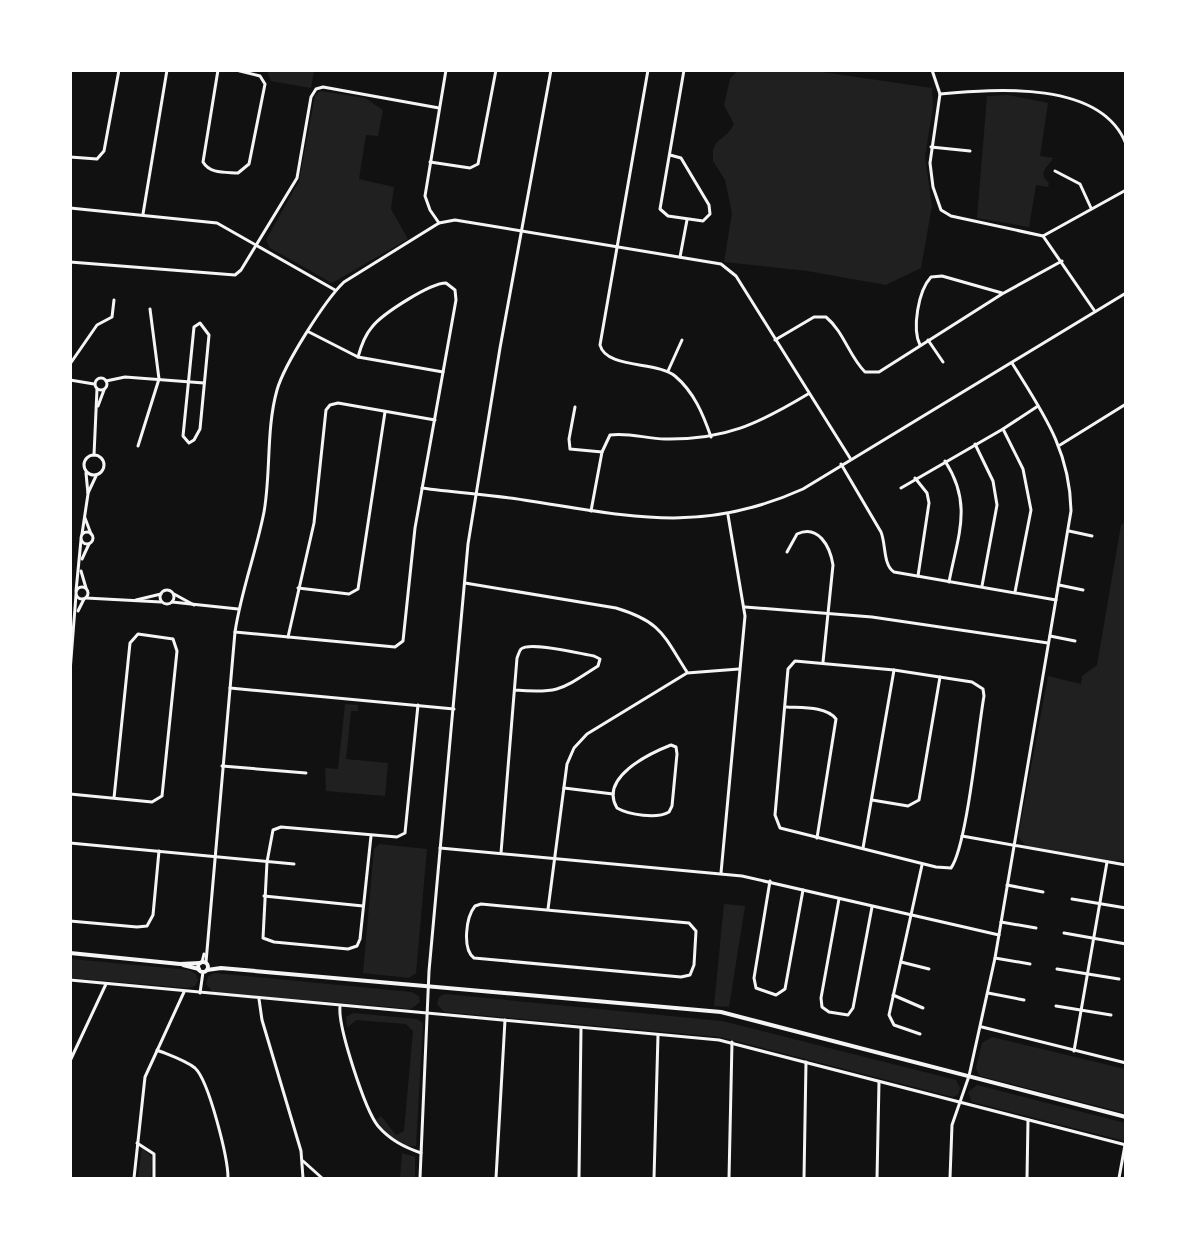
<svg xmlns="http://www.w3.org/2000/svg" width="1196" height="1249" viewBox="0 0 1196 1249" font-family="Ubuntu,sans-serif">
<style>
.green{fill:#202020}
.lines{fill:none;stroke-linecap:round;stroke-linejoin:round}
.minor{stroke:#f5f5f5;stroke-width:3}
.tertiary{stroke:#f5f5f5;stroke-width:4}
</style>
<rect width="100%" height="100%" fill="#111"/>
<g class="green">
<polygon points="267,71 267,70 314,71 311,88 271,81"/>
<polygon points="737,71 815,71 932,88 933,106 925,157 932,206 921,268 886,285 807,271 724,262 732,213 725,180 713,161 713,150 716,143 729,132 734,124 724,105 730,79"/>
<polygon points="320,91 365,98 383,110 378,136 366,135 359,179 394,187 391,209 408,239 332,283 270,248 266,240 299,181 315,96"/>
<path d="M1008 95 1048 103 1040 156 1053 158C1049 167 1036 172 1049 183L1048 187 1036 185 1029 227 977 218 987 96Z"/>
<polygon points="1125,522 1126,860 1115,861 1026,846 1018,837 1048,676 1081,684 1082,676 1097,665 1121,525"/>
<polygon points="345,704 358,705 358,711 351,711 346,759 388,763 385,796 326,791 325,768 338,769"/>
<polygon points="379,844 427,849 416,973 409,978 363,973 374,849"/>
<polygon points="724,904 745,906 729,1007 714,1006"/>
<polygon points="71,959 189,970 196,974 198,980 195,986 187,988 71,978"/>
<polygon points="214,973 411,992 419,996 420,1002 411,1009 213,992 206,984 208,977"/>
<polygon points="445,994 722,1021 956,1080 960,1088 958,1095 953,1097 720,1037 444,1012 437,1004 439,997"/>
<path d="M353 1013 417 1019 423 1023 416 1146C399 1148 386 1132 376 1120L381 1116 396 1135 404 1131 413 1031 406 1024 356 1020 347 1028 346 1017Z"/>
<polygon points="992,1037 1125,1069 1125,1113 980,1076 976,1068 982,1043"/>
<polygon points="977,1085 1125,1123 1125,1141 972,1102 968,1092"/>
<polygon points="142,1148 152,1157 151,1178 138,1178"/>
<polygon points="402,1153 415,1157 415,1178 400,1178"/>
</g>
<g class="lines">
<g class="minor">
<path d="M218 70 203 162C210 174 225 172 238 173L249 164 265 84 260 76 236 70"/>
<path d="M648 70 600 345C606 369 657 361 675 376 694 392 703 414 711 437"/>
<polyline points="932,70 940,94 930,163 933,187 941,210 951,216 1043,236 1094,310"/>
<path d="M940 94C996 89 1101 80 1126 144"/>
<polyline points="931,147 970,151"/>
<polyline points="670,155 681,158 709,205 710,214 703,221 668,216 660,209 684,70"/>
<polyline points="70,157 97,159 104,151 119,70"/>
<polyline points="430,162 470,168 478,164 496,70"/>
<polyline points="1055,171 1080,184 1091,208"/>
<polyline points="70,208 217,223 335,290"/>
<polyline points="143,214 167,70"/>
<polyline points="439,223 430,210 425,196 446,70"/>
<polyline points="1043,236 1126,190"/>
<polyline points="680,257 687,220"/>
<polyline points="70,262 235,275 241,270 297,178 311,97 316,89 323,87 439,108"/>
<polygon points="200,323 209,335 200,429 194,440 189,443 183,436 194,327"/>
<polyline points="309,332 358,357 443,372"/>
<path d="M775 340 814 317H826C844 332 849 356 865 372H879L1002 294 1062 261"/>
<polyline points="928,340 943,362"/>
<path d="M920 345C912 329 918 291 931 277L942 276 1002 293"/>
<polyline points="70,364 97,325 112,317 114,300"/>
<polyline points="668,371 682,340"/>
<circle cx="101" cy="384" r="6"/>
<polyline points="70,380 94,384"/>
<polyline points="106,381 125,377 204,383"/>
<polyline points="98,406 104,390"/>
<polyline points="575,407 569,439 570,449 602,452"/>
<polyline points="1003,429 1023,469 1031,510 1015,592"/>
<polyline points="975,444 993,481 997,505 982,586"/>
<polyline points="1060,445 1126,404"/>
<polyline points="138,446 159,379 150,309"/>
<circle cx="94" cy="465" r="10"/>
<polyline points="94,455 97,389"/>
<path d="M945 461C973 504 958 535 949 582"/>
<path d="M841 464 881 532C886 544 883 565 894 572L1056 600"/>
<polyline points="915,478 927,493 929,503 918,576"/>
<path d="M422 488C458 493 494 495 530 501 634 517 703 534 803 489L1126 293"/>
<polyline points="901,488 1003,429 1038,406"/>
<polyline points="88,493 96,476"/>
<path d="M591 511 602 452 610 435C628 432 647 439 665 439 725 440 758 424 808 394"/>
<polyline points="85,518 91,534"/>
<polyline points="1069,531 1092,536"/>
<circle cx="87" cy="538" r="6"/>
<polyline points="82,534 88,494 86,473"/>
<path d="M787 552 797 534C818 524 830 546 833 565L823 662"/>
<polyline points="82,559 89,544"/>
<polyline points="81,571 86,588"/>
<path d="M465 583 616 608C662 622 663 635 687 672"/>
<polyline points="1059,585 1083,590"/>
<circle cx="82" cy="593" r="6"/>
<polyline points="298,588 349,594 358,589 385,412"/>
<circle cx="167" cy="597" r="7"/>
<polyline points="76,591 81,540"/>
<polyline points="174,594 194,605"/>
<polyline points="86,598 161,602"/>
<polyline points="136,600 161,594"/>
<polyline points="172,602 238,609"/>
<polyline points="745,607 872,617 1048,643"/>
<polyline points="78,611 84,599"/>
<path d="M235 632 395 647 403 641 415 528 456 300 455 290 446 283C430 283 382 314 372 327 365 335 361 346 358 357"/>
<polyline points="1050,636 1075,641"/>
<polyline points="288,637 314,523 326,410 330,405 338,403 435,420"/>
<path d="M795 661 894 670 972 682 983 689 984 696C978 729 967 846 951 868L936 867 780 828 775 815 788 669Z"/>
<polyline points="70,672 76,595"/>
<polyline points="230,688 454,709"/>
<path d="M786 707C801 708 826 706 836 719L817 838"/>
<path d="M671 745 676 747 677 754 672 806 669 812C657 819 629 815 617 808 599 778 648 754 671 745Z"/>
<polyline points="222,766 306,773"/>
<polyline points="564,788 613,794"/>
<polyline points="70,794 152,802 162,796 177,651 173,639 138,634 130,643 114,798"/>
<polyline points="872,800 908,806 919,800 940,677"/>
<polyline points="371,836 360,939 357,946 348,949 274,942 263,938 267,862 273,830 281,827 397,837 405,833 418,705"/>
<polyline points="962,836 1126,865"/>
<polyline points="70,843 294,864"/>
<polyline points="440,848 742,876 999,935"/>
<polyline points="863,848 894,670"/>
<path d="M501 853 517 658C518 656 519 651 521 649 530 641 581 654 594 656L600 659 598 666C562 689 559 694 515 690"/>
<polyline points="721,873 745,616 728,515"/>
<polyline points="770,881 754,978 756,988 776,995 785,989 803,890"/>
<polyline points="1007,885 1043,892"/>
<polyline points="264,896 363,906"/>
<polyline points="839,899 821,998 822,1007 829,1012 848,1015 853,1008 872,907"/>
<polyline points="1072,899 1126,908"/>
<path d="M481 904 689 923 696 931 694 965 690 975 681 977 474 958C462 949 466 917 475 906Z"/>
<polyline points="548,909 567,764 574,748 587,734 687,673 739,669"/>
<polyline points="70,921 137,927 147,926 153,915 159,851"/>
<polyline points="1001,922 1036,928"/>
<polyline points="1064,933 1126,944"/>
<polyline points="995,958 1030,964"/>
<polyline points="202,962 204,954"/>
<path d="M206 962 235 632C241 591 256 553 264 512 271 473 266 429 277 390 284 365 325 300 344 282L439 223 455 220 721 264 736 276 850 458"/>
<polyline points="901,962 929,969"/>
<polyline points="1057,969 1119,979"/>
<polyline points="70,980 719,1040 1126,1145"/>
<polyline points="200,993 203,972"/>
<polyline points="988,993 1024,1000"/>
<polyline points="893,995 923,1008"/>
<polyline points="259,999 262,1020 301,1151 303,1178"/>
<polyline points="1056,1006 1111,1015"/>
<path d="M340 1007C338 1027 365 1110 378 1126 390 1140 404 1147 421 1153"/>
<polyline points="982,1027 1126,1063"/>
<polyline points="920,1034 894,1025 889,1015 922,865"/>
<path d="M157 1050C169 1055 185 1060 195 1068 209 1081 228 1158 228 1178"/>
<polyline points="1074,1051 1107,862"/>
<polyline points="70,1061 106,984"/>
<polyline points="137,1143 154,1154 154,1178"/>
<polyline points="303,1161 322,1178"/>
<polyline points="134,1178 145,1077 184,992"/>
<polyline points="420,1178 429,971 468,544 500,348 551,70"/>
<polyline points="496,1178 505,1020"/>
<polyline points="579,1178 581,1028"/>
<polyline points="654,1178 658,1035"/>
<polyline points="729,1178 732,1042"/>
<polyline points="804,1178 806,1062"/>
<polyline points="877,1178 879,1082"/>
<path d="M950 1178 952 1125 969 1076 995 958 1071 511C1070 450 1043 413 1012 363"/>
<polyline points="1027,1178 1028,1120"/>
<polyline points="1119,1178 1125,1145"/>
</g>
<g class="tertiary">
<polyline points="70,953 180,964 200,963"/>
<circle cx="203" cy="967" r="5"/>
<polyline points="183,965 199,969"/>
<polyline points="207,970 221,968 721,1012 1126,1117"/>
</g>
</g>
<rect width="1196" height="1249" fill="none" stroke="#ffffff" stroke-width="144"/>
</svg>
